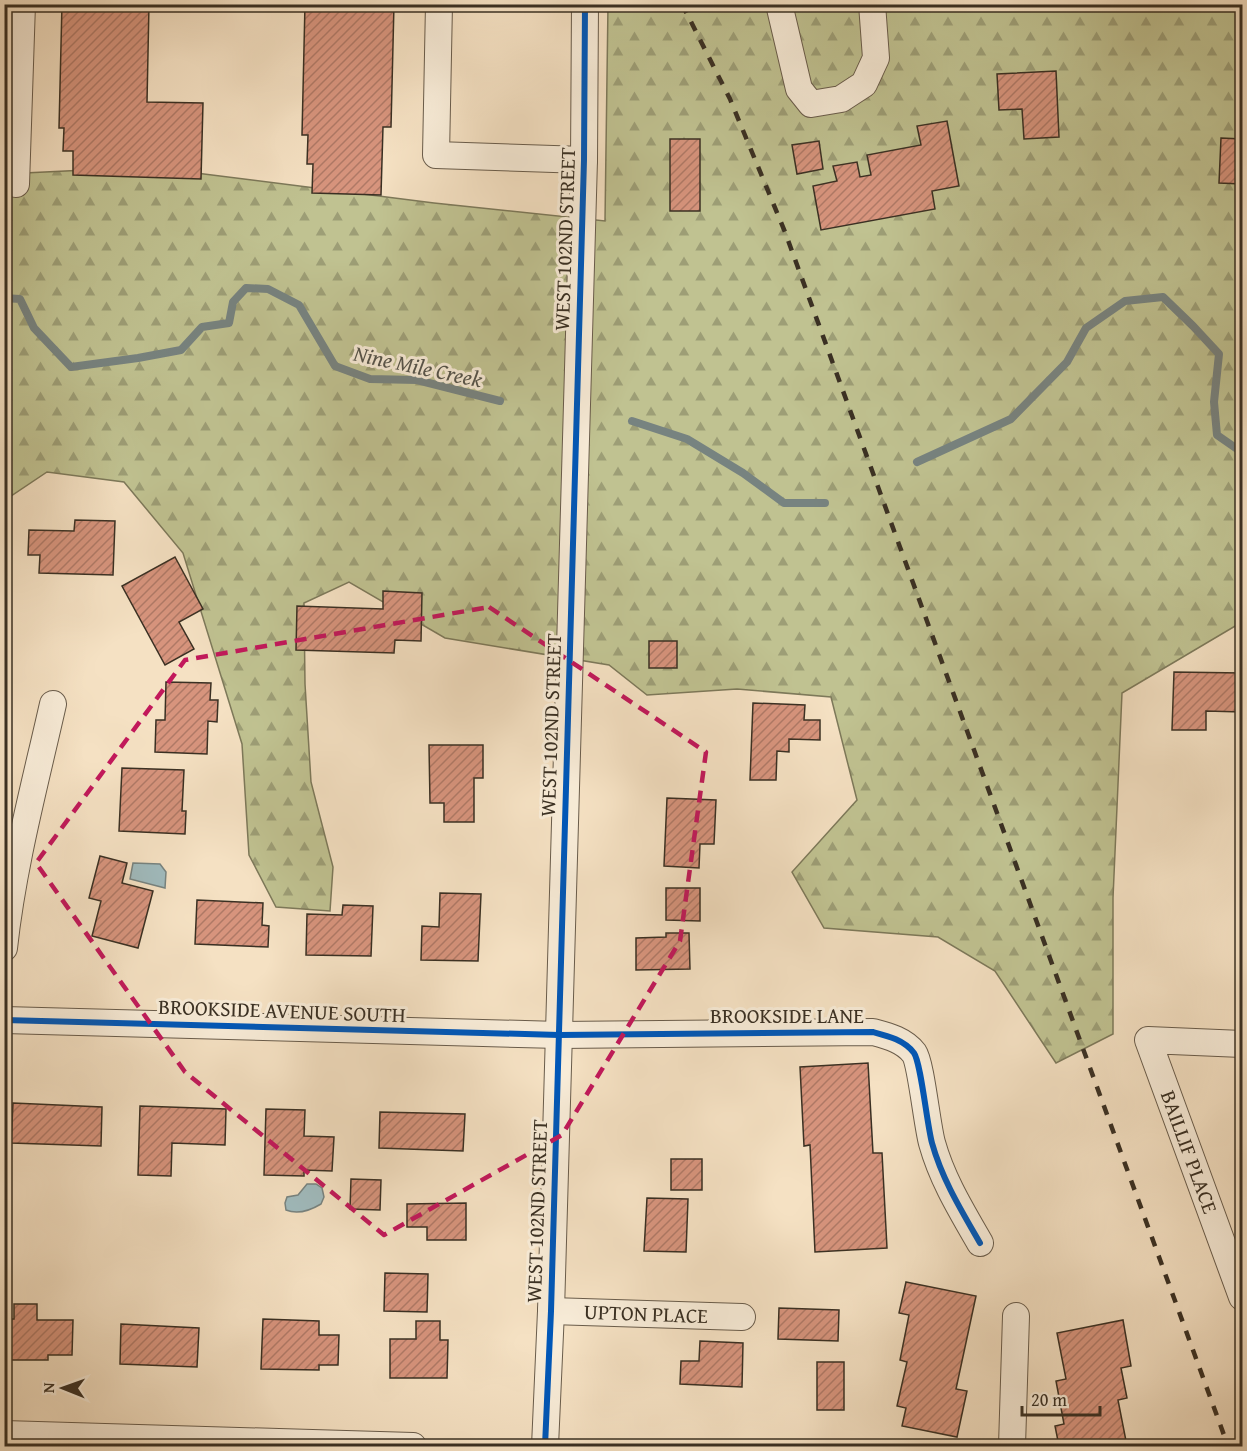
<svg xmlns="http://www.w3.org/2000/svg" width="1247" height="1451" viewBox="0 0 1247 1451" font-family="'Gentium Book Plus',serif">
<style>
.forest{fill:url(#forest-firs);stroke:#7d795a;stroke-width:1.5}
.water{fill:#a0bbbe;stroke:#778380;stroke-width:1.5}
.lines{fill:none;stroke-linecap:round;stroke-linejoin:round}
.stream{stroke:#778380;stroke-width:8}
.building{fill:url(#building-hatch);stroke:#3a3023;stroke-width:1.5}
.minor-casing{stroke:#695c4b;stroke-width:28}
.minor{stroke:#f8ecd8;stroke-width:26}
.rail{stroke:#3a3023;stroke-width:4.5;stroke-dasharray:10 10;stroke-linecap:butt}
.cycleway-casing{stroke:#f8ecd8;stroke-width:10}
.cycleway{stroke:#0057b8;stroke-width:6}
.marked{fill:none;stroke:#c2185b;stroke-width:4.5;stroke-dasharray:12 8;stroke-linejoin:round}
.labels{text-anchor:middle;stroke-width:6;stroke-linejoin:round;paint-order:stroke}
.street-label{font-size:21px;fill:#3a3023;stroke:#f8ecd8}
.water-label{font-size:22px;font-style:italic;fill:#54534a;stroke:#f8ecd8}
</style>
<defs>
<pattern id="forest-firs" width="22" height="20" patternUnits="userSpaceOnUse" patternTransform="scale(1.5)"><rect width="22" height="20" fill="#c0c291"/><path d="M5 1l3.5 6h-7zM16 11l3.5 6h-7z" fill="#9d9e76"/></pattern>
<pattern id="building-hatch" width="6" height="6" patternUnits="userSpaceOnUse" patternTransform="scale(1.5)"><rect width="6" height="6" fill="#d7947d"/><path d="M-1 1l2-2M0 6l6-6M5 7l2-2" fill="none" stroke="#af7966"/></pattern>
</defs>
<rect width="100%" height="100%" fill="#f5e1c3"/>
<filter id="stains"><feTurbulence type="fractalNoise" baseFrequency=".00333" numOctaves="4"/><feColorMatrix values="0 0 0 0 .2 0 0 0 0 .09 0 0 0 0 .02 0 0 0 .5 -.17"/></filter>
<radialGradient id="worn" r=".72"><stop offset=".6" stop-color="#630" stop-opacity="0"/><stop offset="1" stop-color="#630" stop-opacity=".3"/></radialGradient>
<polygon class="forest" points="608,5 1242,5 1242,622 1122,693 1113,898 1113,1034 1056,1063 995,971 938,937 824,928 792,872 857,800 831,697 737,689 647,695 609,665 445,638 349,582 304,603 305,684 311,782 333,867 330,911 276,907 249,855 242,744 183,553 124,482 47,472 5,500 4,174 148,167 434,203 605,221"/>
<g class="water">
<polygon points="133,863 160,864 166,872 165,888 130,879"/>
<path d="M307 1184H316L322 1188 324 1197 321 1204C311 1210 298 1215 286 1210L285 1203 287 1197 298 1195Z"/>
</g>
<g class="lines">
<g class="stream">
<polyline points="4,298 20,299 34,328 71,367 138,358 181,350 202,327 229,323 233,302 246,288 268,289 299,305 335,366 370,379 417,380 500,401"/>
<polyline points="632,421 687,439 743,473 784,503 825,503"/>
<polyline points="917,462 1011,419 1067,362 1086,328 1125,301 1163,297 1193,326 1219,354 1214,402 1217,435 1240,451 1242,451"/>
</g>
</g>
<g class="building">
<polygon points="62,4 149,4 147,102 203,103 201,179 73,175 73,151 63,151 64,128 59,128"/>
<polygon points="305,4 394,4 391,127 383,127 381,195 312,193 313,164 307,164 308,135 302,135"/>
<polygon points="1056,71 1059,137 1024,139 1022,109 999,110 997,74"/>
<polygon points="947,121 959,186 932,191 935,209 821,230 813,186 837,181 833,166 857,162 860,177 871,175 867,155 921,145 917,126"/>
<polygon points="1221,138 1242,139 1242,184 1219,183"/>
<rect x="670" y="139" width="30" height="72"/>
<polygon points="819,141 823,169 797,174 792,145"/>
<polygon points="75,520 115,521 113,575 39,573 40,555 28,555 29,530 74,531"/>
<polygon points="175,557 203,609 179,622 194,649 165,665 122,586"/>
<polygon points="383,591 422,593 421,641 395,640 394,653 296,650 297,606 383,609"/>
<rect x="649" y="641" width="28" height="27"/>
<polygon points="1174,672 1242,673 1242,712 1206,711 1206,730 1172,730"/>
<polygon points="166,682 211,683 210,700 218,700 217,722 208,721 207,754 155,752 156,720 165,720"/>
<polygon points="753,703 805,705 804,720 820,720 820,740 789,739 789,752 777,751 776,780 750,780"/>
<polygon points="429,745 483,745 483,778 474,778 474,822 444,822 444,803 430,803"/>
<polygon points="122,768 184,770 182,811 186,811 185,834 119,831"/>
<polygon points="667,798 716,800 714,844 700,844 699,868 664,866"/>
<polygon points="100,856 127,863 122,883 153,891 138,948 92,936 101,901 89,898"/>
<polygon points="666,888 700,888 700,921 666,920"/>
<polygon points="440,893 481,894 478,961 421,960 422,926 439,927"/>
<polygon points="197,900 263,903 262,925 269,926 268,947 195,944"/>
<polygon points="343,905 373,906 371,956 306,955 307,914 342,915"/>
<polygon points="666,933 689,933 690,969 636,970 636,938 666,937"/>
<polygon points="868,1063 873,1153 882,1153 887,1248 815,1252 810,1145 804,1146 800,1067"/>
<polygon points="13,1103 102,1107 101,1146 11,1143"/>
<polygon points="140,1106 226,1109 225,1145 172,1143 171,1176 138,1175"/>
<polygon points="266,1109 305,1110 304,1136 334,1137 332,1171 304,1170 304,1176 264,1175"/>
<polygon points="380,1112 465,1114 463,1151 379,1148"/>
<rect x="671" y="1159" width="31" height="31"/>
<polygon points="351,1179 381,1180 380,1210 350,1209"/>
<polygon points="647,1198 688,1199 686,1252 644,1251"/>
<polygon points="466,1203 466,1240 427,1240 427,1227 407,1227 407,1204"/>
<polygon points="385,1273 428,1274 427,1312 384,1311"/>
<polygon points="906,1282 976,1296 956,1389 967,1391 957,1437 902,1426 906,1408 897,1406 907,1362 900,1360 909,1315 899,1313"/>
<polygon points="14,1304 37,1304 37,1320 73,1320 72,1355 48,1355 48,1360 4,1360 4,1319 14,1319"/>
<polygon points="779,1308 839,1310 838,1341 778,1339"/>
<polygon points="263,1319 319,1321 319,1335 339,1335 338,1365 319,1365 319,1370 261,1369"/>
<polygon points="1123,1320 1131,1366 1121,1368 1127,1398 1118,1400 1127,1446 1059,1446 1055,1426 1064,1424 1056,1381 1066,1379 1057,1333"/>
<polygon points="416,1321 440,1321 440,1340 448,1340 447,1378 390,1378 390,1339 416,1339"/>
<polygon points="121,1324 199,1328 197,1367 120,1364"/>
<polygon points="700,1341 743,1343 742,1387 680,1384 681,1361 699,1361"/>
<rect x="817" y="1362" width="27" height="48"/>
<polygon points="900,1440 931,1446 899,1446"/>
</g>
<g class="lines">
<g class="minor-casing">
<g id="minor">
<polyline points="439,4 436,155 584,160"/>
<polyline points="779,4 799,89 811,104 841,99 864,84 876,58 872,4"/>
<polyline points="16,184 22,4"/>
<path d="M4 948C13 865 35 784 53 704"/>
<path d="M4 1020 559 1035 873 1032C888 1036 904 1040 914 1053 921 1063 927 1125 932 1143 942 1179 961 1210 980 1243"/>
<polyline points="1242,1044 1148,1040 1242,1297"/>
<polyline points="551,1311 742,1317"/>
<polyline points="4,1434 413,1446"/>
<polyline points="545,1446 551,1311 584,160 585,4"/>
<polyline points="1012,1446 1016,1316"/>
</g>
</g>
<use href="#minor" class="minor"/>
<polyline class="rail" points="682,4 730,99 785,232 1228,1446"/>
<g class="cycleway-casing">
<g id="cycleway">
<path d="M4 1020 559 1035 873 1032C888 1036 904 1040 914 1053 921 1063 927 1125 932 1143 942 1179 961 1210 980 1243"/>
<polyline points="545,1446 551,1311 584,160 585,4"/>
</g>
</g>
<use href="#cycleway" class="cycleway"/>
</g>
<path class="marked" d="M489 607 706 752 680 941 562 1135 384 1235 185 1072 36 863 185 660Z"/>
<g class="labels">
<g class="street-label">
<text transform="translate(565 239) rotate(-88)" y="7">WEST 102ND STREET</text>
<text transform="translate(551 725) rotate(-88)" y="7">WEST 102ND STREET</text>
<text transform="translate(282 1011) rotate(2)" y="7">BROOKSIDE AVENUE SOUTH</text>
<text x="787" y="1023">BROOKSIDE LANE</text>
<text transform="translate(1189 1152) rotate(70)" y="7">BAILLIF PLACE</text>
<text transform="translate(537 1211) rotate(-88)" y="7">WEST 102ND STREET</text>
<text transform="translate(646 1314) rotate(2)" y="7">UPTON PLACE</text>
</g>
<g class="water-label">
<text transform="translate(418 366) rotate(12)" y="8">Nine Mile Creek</text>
</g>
</g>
<rect width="1247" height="1451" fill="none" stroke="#f5e1c3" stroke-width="24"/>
<rect x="6" y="6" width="1235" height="1439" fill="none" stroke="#3a3023" stroke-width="3"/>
<rect x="12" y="12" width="1223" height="1427" fill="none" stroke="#3a3023" stroke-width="1.5"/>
<g transform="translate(63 1388) rotate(271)" stroke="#f8ecd8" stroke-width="4.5" paint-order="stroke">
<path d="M0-4.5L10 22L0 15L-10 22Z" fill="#3a3023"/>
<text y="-9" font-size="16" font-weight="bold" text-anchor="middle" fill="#3a3023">N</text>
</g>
<path d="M1022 1406v9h78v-9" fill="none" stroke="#3a3023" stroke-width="3"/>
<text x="1031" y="1406" font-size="18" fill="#3a3023" stroke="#f8ecd8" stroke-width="4.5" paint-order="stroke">20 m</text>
<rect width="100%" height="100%" filter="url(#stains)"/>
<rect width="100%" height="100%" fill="url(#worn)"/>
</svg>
